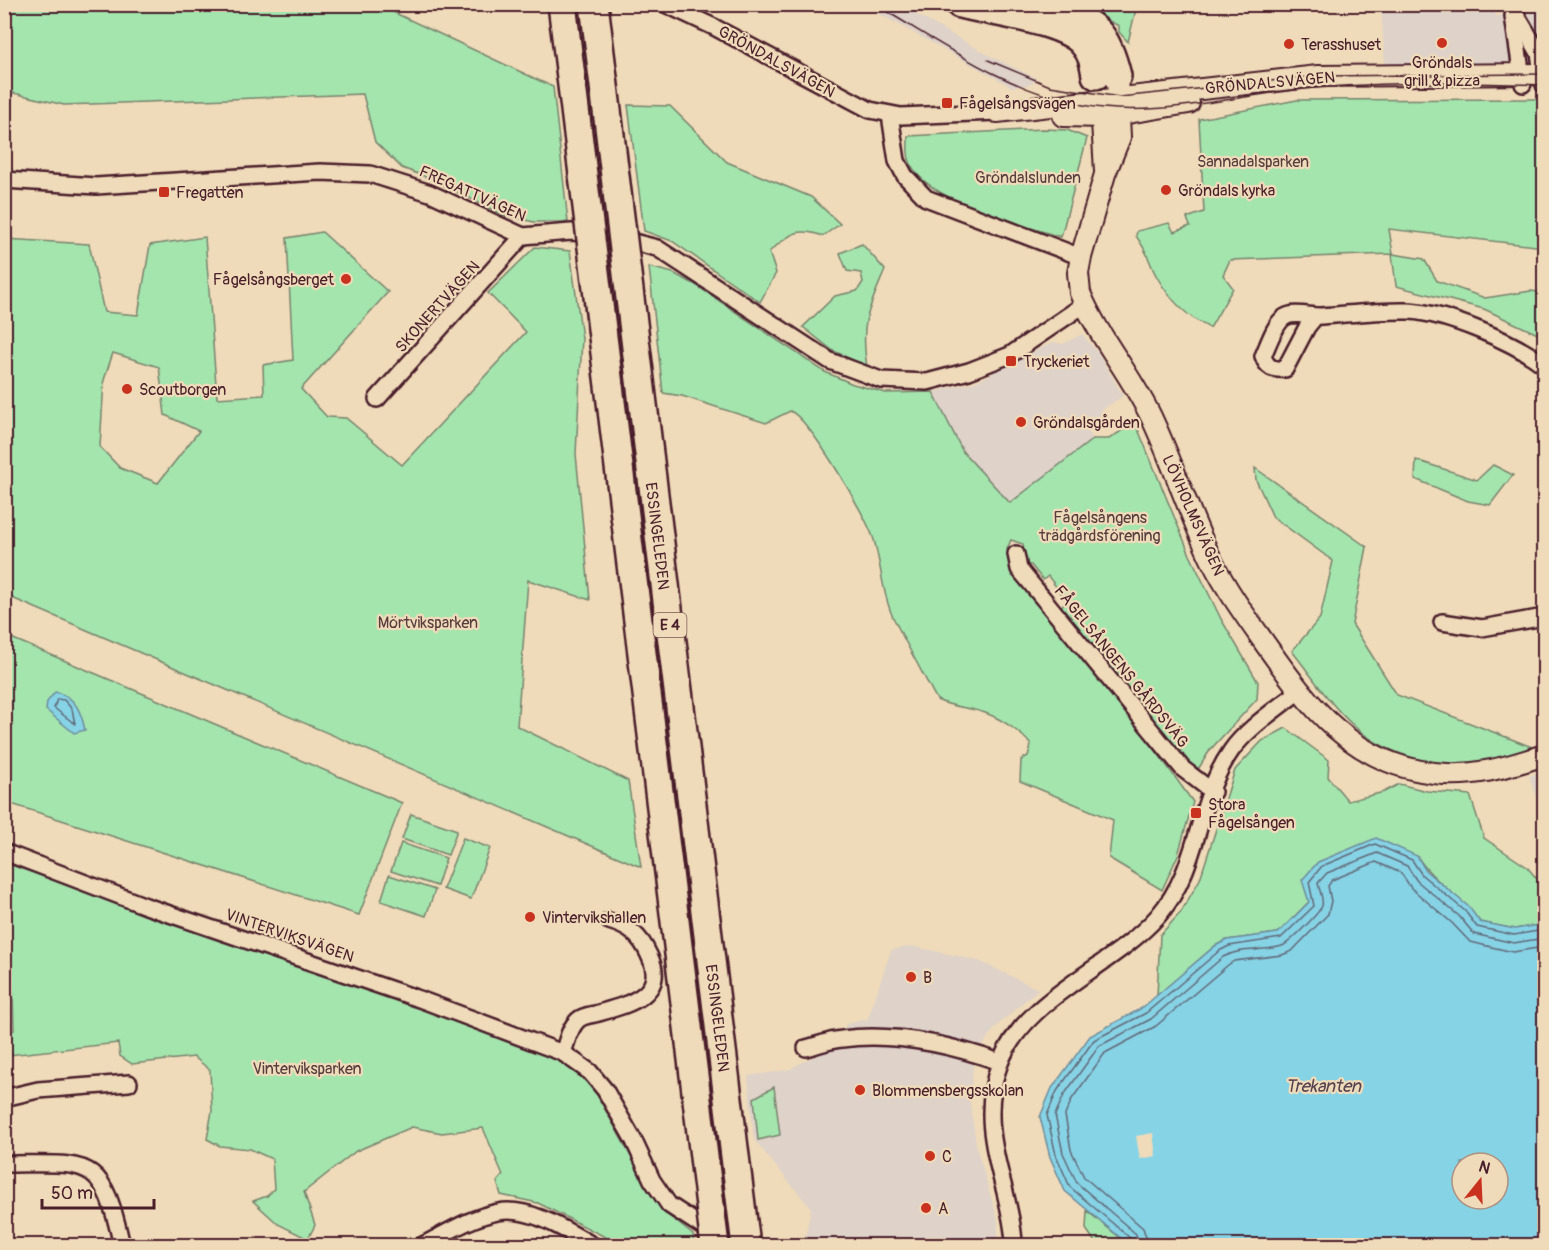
<svg xmlns="http://www.w3.org/2000/svg" width="1549" height="1250" viewBox="0 0 1549 1250" font-family="Pangolin,sans-serif">
<style>
.built{fill:#ded2c9}
.green{fill:#a4e5ae;stroke:#77826c;stroke-width:1.5;fill-rule:evenodd}
.water{fill:#86d3e6;stroke:#6e8b9b;stroke-width:1.5;fill-rule:evenodd}
.pier{fill:#efdbb9}
.lines{fill:none;stroke-linecap:round;stroke-linejoin:round}
.shore{stroke:#626776;stroke-width:1.5}
.minor-casing{stroke:#4a1f2b;stroke-width:20}
.tertiary-casing{stroke:#4a1f2b;stroke-width:24}
.motorway-casing{stroke:#4a1f2b;stroke-width:32}
.minor{stroke:#efdbb9;stroke-width:15}
.tertiary{stroke:#efdbb9;stroke-width:20}
.motorway{stroke:#efdbb9;stroke-width:27}
.tram{stroke:#4a1f2b;stroke-width:1.5}
.motorway-bridge-casing{stroke:#4a1f2b;stroke-width:32;stroke-linecap:butt}
.motorway-bridge{stroke:#efdbb9;stroke-width:27}
.poi-dot{fill:#c8321e;stroke:#efdbb9;stroke-width:2}
.labels{text-anchor:middle;stroke-width:4.5;stroke-linejoin:round;paint-order:stroke}
.shield{fill:#efdbb9;stroke:#7c5756;stroke-width:1.5}
.shield-label{font-size:15px;font-weight:bold;fill:#4a1f2b}
.poi-label{font-size:16px;fill:#4a1f2b;stroke:#efdbb9;text-anchor:start}
.street-label{font-size:16px;fill:#4a1f2b;stroke:#efdbb9}
.park-label{font-size:16px;fill:#583d3f;stroke:#efdbb9}
.water-label{font-size:18px;font-style:italic;fill:#564350;stroke:#efdbb9}
</style>
<rect width="100%" height="100%" fill="#efdbb9"/>
<filter id="ink" filterUnits="userSpaceOnUse"><feTurbulence type="fractalNoise" baseFrequency=".0167" numOctaves="2"/><feDisplacementMap in="SourceGraphic" scale="12" xChannelSelector="R" yChannelSelector="G"/><feConvolveMatrix kernelMatrix="1 2 1 2 8 2 1 2 1" color-interpolation-filters="sRGB"/></filter>
<g filter="url(#ink)">
<g class="built">
<polygon points="863,5 899,5 994,58 1036,78 1032,84 1012,87"/>
<polygon points="1381,5 1489,5 1497,17 1519,5 1544,5 1544,70 1385,66"/>
<polygon points="1082,334 1098,353 1123,396 1100,411 1103,415 1086,428 1093,439 1010,503 963,452 933,392 975,382 1053,342 1063,344"/>
<polygon points="1544,771 1544,818 1529,776"/>
<polygon points="912,946 979,961 1038,989 999,1024 987,1038 973,1066 970,1104 977,1149 998,1221 998,1245 804,1245 811,1208 754,1140 748,1076 788,1070 840,1042 846,1024 868,1019 891,950"/>
</g>
<g class="green">
<polygon points="5,4 378,5 553,87 568,222 534,222 503,215 434,180 402,168 375,142 363,94 64,105 5,91"/>
<polygon points="1077,5 1137,5 1128,42 1119,32 1119,26"/>
<path d="M1544 99V247L1389 229 1393 254 1424 259 1437 281 1485 298 1531 291 1544 293V337L1484 309 1396 286 1392 254 1230 260 1223 275 1233 288 1210 328C1187 317 1170 300 1157 277 1148 261 1149 253 1136 236L1137 231 1169 223 1174 232 1190 226 1187 218 1204 212 1199 119 1297 100Z"/>
<path d="M628 105 670 106 727 162 811 197 840 224 823 236C796 226 789 235 769 252L776 273 760 302 672 241 644 231Z"/>
<path d="M1044 129 1067 130 1087 138 1061 237C1023 225 919 200 909 159 907 152 908 143 908 136Z"/>
<path d="M322 232 388 292 301 389 327 417 346 418 402 465 526 332 488 293 535 247 570 251 582 338 576 454 590 600 528 580 517 726 628 781 641 867 5 595V239L89 244 104 312 138 315 150 245 205 237 217 398 264 395 263 365 293 360 287 238ZM113 353 159 367 165 415 199 431 158 483 120 468 100 447 104 380Z"/>
<path d="M862 244 885 270C868 311 860 322 867 367L832 350 803 327 835 296 857 291 863 282 861 273 847 271 840 253Z"/>
<path d="M649 267 673 273 694 284 825 372 853 384 886 393 933 392 963 452 1010 503 1093 439H1109L1135 422 1190 555 1221 619 1258 682 1257 699 1210 750 1199 768 1185 765 1058 609 1067 601 1048 576 1043 580 1031 565H1026L1023 544 1011 540 1007 549 1011 567 1107 683 1193 802 1178 855 1162 890 1109 858 1113 820 1020 781 1021 760 1028 756 1031 745C1022 733 1003 720 988 714 972 707 953 708 937 700 922 672 906 644 892 615 882 592 881 564 874 540 867 517 809 418 790 411L766 423 682 396 663 393Z"/>
<polygon points="1416,460 1477,480 1493,465 1513,475 1490,505 1468,501 1415,479"/>
<path d="M1255 468 1367 547 1352 624 1397 695 1532 747C1511 754 1488 764 1465 765 1429 767 1381 751 1354 726 1330 705 1312 676 1292 651L1320 618 1333 561 1273 517 1256 480Z"/>
<polygon points="4,635 402,803 359,915 5,802"/>
<path d="M1286 728 1329 760 1328 777 1348 801 1384 792 1399 784 1427 791 1470 795 1484 838 1527 867 1544 887V926L1543 924 1515 929 1480 922C1462 897 1433 882 1417 856L1309 902 1278 933 1227 940 1215 946 1157 996 1160 935 1181 912 1200 879 1235 770 1262 741Z"/>
<polygon points="411,814 457,830 448,855 402,839"/>
<polygon points="463,838 490,848 471,899 443,889"/>
<polygon points="401,843 446,858 437,886 391,871"/>
<polygon points="5,863 354,984 558,1060 592,1086 649,1189 668,1215 693,1235 694,1245 621,1245 538,1203 501,1195 497,1182 503,1175 483,1128 442,1133 412,1127 356,1151 304,1192 315,1225 308,1239 278,1224 253,1201 267,1196 274,1189 272,1159 250,1149 220,1146 207,1139 212,1111 210,1070 194,1057 132,1064 120,1056 118,1043 9,1055 7,1031 14,1030 13,992 5,992"/>
<polygon points="389,875 435,890 426,916 381,901"/>
<polygon points="774,1087 780,1135 758,1140 754,1098"/>
<polygon points="1087,1211 1129,1245 1097,1245 1086,1229"/>
</g>
<g class="water">
<path d="M55 692C75 696 81 711 85 730L74 733 46 710 47 702Z"/>
<path d="M1376 838 1417 856 1426 871 1469 907 1480 922 1515 929 1544 924V1245H1129L1065 1191 1050 1157 1040 1117 1052 1088 1090 1036 1142 1008 1215 946 1227 940 1278 933 1309 902 1302 880 1318 862ZM1462 1163H1498V1199H1462Z"/>
</g>
<polygon class="pier" points="1153,1133 1156,1156 1140,1159 1136,1136"/>
<g class="lines">
<g class="shore">
<polygon points="57,699 64,700 72,709 75,724 54,708"/>
<polyline points="1132,1246 1130,1238 1070,1187 1056,1155 1047,1115 1057,1091 1094,1040 1146,1013 1219,951 1229,946 1281,938 1314,906 1309,882 1322,866 1375,844 1412,860 1422,875 1465,911 1477,927 1514,935 1544,930"/>
<path d="M1140 1246 1136 1234 1077 1183 1063 1153 1055 1115 1064 1095 1099 1046 1151 1019 1223 957C1241 947 1263 952 1282 946 1290 943 1319 913 1322 906 1324 899 1319 890 1318 883L1327 873 1377 853 1407 866 1417 881 1459 916 1474 934 1514 943 1544 938"/>
<polyline points="1149,1246 1143,1228 1084,1177 1071,1150 1065,1115 1072,1099 1105,1053 1156,1026 1228,965 1234,961 1282,955 1292,951 1328,914 1331,901 1328,886 1332,880 1376,862 1401,873 1411,888 1452,923 1470,942 1513,952 1544,947"/>
</g>
<g class="minor-casing">
<g id="minor">
<polyline points="665,4 714,27 870,110 901,116 997,112"/>
<polyline points="1510,4 1539,53 1544,85"/>
<polyline points="1513,16 1523,84"/>
<polyline points="890,115 897,161 905,176 926,198 1081,257"/>
<polyline points="4,180 96,186 320,172 370,174 430,193 523,236 571,232 606,235 657,248 830,361 881,380 927,382 969,371 1010,355 1085,304"/>
<path d="M1316 316 1307 327 1285 369C1273 370 1267 368 1263 356 1268 345 1275 323 1285 317 1295 311 1311 317 1322 316 1350 314 1380 310 1409 311 1446 313 1515 342 1544 365"/>
<polyline points="377,399 523,236"/>
<polyline points="1016,554 1019,569 1183,769 1213,792"/>
<polyline points="1442,622 1482,628 1544,617"/>
<polyline points="4,852 146,906 422,1000 563,1053 590,1072 605,1090 633,1139 652,1180 669,1205 732,1246"/>
<path d="M806 1048C818 1045 830 1040 842 1039 893 1032 951 1045 1000 1062"/>
<path d="M563 1053C567 1042 569 1028 578 1020 582 1016 590 1015 595 1014 626 1005 669 996 649 955 640 935 629 927 609 921"/>
<polyline points="4,1098 38,1090 129,1083"/>
<path d="M4 1164C90 1164 102 1154 122 1246"/>
<path d="M421 1246C445 1234 471 1217 498 1212 530 1206 567 1231 594 1246"/>
<path d="M1014 1246C1014 1227 1009 1210 1005 1192 993 1148 983 1107 1000 1063 1025 997 1113 967 1158 916 1200 868 1196 801 1231 751 1246 729 1278 708 1299 691"/>
</g>
</g>
<g class="tertiary-casing">
<g id="tertiary">
<path d="M1117 76 1120 137 1105 174 1081 257 1078 273 1080 293C1099 339 1134 378 1154 423 1175 469 1190 516 1212 561 1227 591 1247 618 1266 645 1309 706 1353 764 1434 773 1472 778 1508 767 1544 755"/>
<polyline points="1101,105 1105,171"/>
<polyline points="997,112 1318,76 1544,74"/>
<polyline points="1063,116 1103,117 1189,103"/>
</g>
</g>
<g class="motorway-casing">
<g id="motorway">
<path d="M960 4C991 12 1065 20 1084 44 1092 53 1094 63 1096 75"/>
<path d="M1058 13C1098 21 1108 39 1117 76"/>
</g>
</g>
<use href="#minor" class="minor"/>
<use href="#tertiary" class="tertiary"/>
<use href="#motorway" class="motorway"/>
<g class="tram">
<path d="M874 4C938 41 1004 89 1078 104 1153 121 1241 93 1317 88 1390 82 1471 82 1544 85"/>
<polyline points="988,60 1050,86 1120,97 1318,76 1544,74"/>
</g>
<g class="motorway-bridge-casing">
<g id="motorway-bridge">
<polyline points="562,4 715,1246"/>
<polyline points="594,4 746,1246"/>
</g>
</g>
<use href="#motorway-bridge" class="motorway-bridge"/>
</g>
</g>
<g class="poi-dot">
<circle cx="1442" cy="43" r="6"/>
<circle cx="1289" cy="44" r="6"/>
<rect x="941" y="97" width="12" height="12" rx="3"/>
<circle cx="1166" cy="190" r="6"/>
<rect x="158" y="186" width="12" height="12" rx="3"/>
<circle cx="346" cy="279" r="6"/>
<rect x="1005" y="355" width="12" height="12" rx="3"/>
<circle cx="127" cy="389" r="6"/>
<circle cx="1021" cy="422" r="6"/>
<rect x="1190" y="807" width="12" height="12" rx="3"/>
<circle cx="530" cy="917" r="6"/>
<circle cx="911" cy="977" r="6"/>
<circle cx="860" cy="1090" r="6"/>
<circle cx="930" cy="1156" r="6"/>
<circle cx="926" cy="1208" r="6"/>
</g>
<g class="labels">
<rect class="shield" x="653.5" y="613" width="33" height="24" rx="4.5"/>
<g class="shield-label">
<text x="670" y="630">E 4</text>
</g>
<g class="poi-label">
<text x="1301" y="50">Terasshuset</text>
<text x="1442" y="68" text-anchor="middle">Gröndals<tspan x="1442" dy="18">grill &amp; pizza</tspan></text>
<text x="959" y="109">Fågelsångsvägen</text>
<text x="1178" y="196">Gröndals kyrka</text>
<text x="176" y="198">Fregatten</text>
<text x="334" y="285" text-anchor="end">Fågelsångsberget</text>
<text x="1023" y="367">Tryckeriet</text>
<text x="139" y="395">Scoutborgen</text>
<text x="1033" y="428">Gröndalsgården</text>
<text x="1208" y="810">Stora<tspan x="1208" dy="18">Fågelsången</tspan></text>
<text x="542" y="923">Vintervikshallen</text>
<text x="923" y="983">B</text>
<text x="872" y="1096">Blommensbergsskolan</text>
<text x="942" y="1162">C</text>
<text x="938" y="1214">A</text>
</g>
<g class="street-label">
<text transform="translate(777 61) rotate(29)" y="6">GRÖNDALSVÄGEN</text>
<text transform="translate(1270 82) rotate(-5)" y="6">GRÖNDALSVÄGEN</text>
<text transform="translate(473 193) rotate(24)" y="6">FREGATTVÄGEN</text>
<text transform="translate(437 306) rotate(-48)" y="6">SKONERTVÄGEN</text>
<text transform="translate(1194 515) rotate(66)" y="6">LÖVHOLMSVÄGEN</text>
<text transform="translate(658 536) rotate(83)" y="6">ESSINGELEDEN</text>
<text transform="translate(1122 666) rotate(51)" y="6">FÅGELSÅNGENS GÅRDSVÄG</text>
<text transform="translate(290 935) rotate(19)" y="6">VINTERVIKSVÄGEN</text>
<text transform="translate(718 1018) rotate(83)" y="6">ESSINGELEDEN</text>
</g>
<g class="park-label">
<text x="1253" y="167">Sannadalsparken</text>
<text x="1028" y="183">Gröndalslunden</text>
<text x="1100" y="523">Fågelsångens<tspan x="1100" dy="18">trädgårdsförening</tspan></text>
<text x="428" y="628">Mörtviksparken</text>
<text x="307" y="1074">Vinterviksparken</text>
</g>
<g class="water-label">
<text x="1323" y="1092">Trekanten</text>
</g>
</g>
<rect width="1549" height="1250" fill="none" stroke="#efdbb9" stroke-width="24"/>
<rect x="12" y="12" width="1525" height="1226" fill="none" stroke="#4a1f2b" stroke-width="2" filter="url(#ink)"/>
<g transform="translate(1480 1181) rotate(18)"><circle r="28" fill="#efdbb9" stroke="#ad9080" stroke-width="1.5"/>
<path d="M0-4.5L10 22L0 15L-10 22Z" fill="#c8321e"/>
<text y="-9" font-size="16" font-weight="bold" text-anchor="middle" fill="#4a1f2b">N</text>
</g>
<path d="M42 1199v9h112v-9" fill="none" stroke="#4a1f2b" stroke-width="3"/>
<text x="51" y="1199" font-size="18" fill="#4a1f2b" stroke="#efdbb9" stroke-width="4.5" paint-order="stroke">50 m</text>
</svg>
